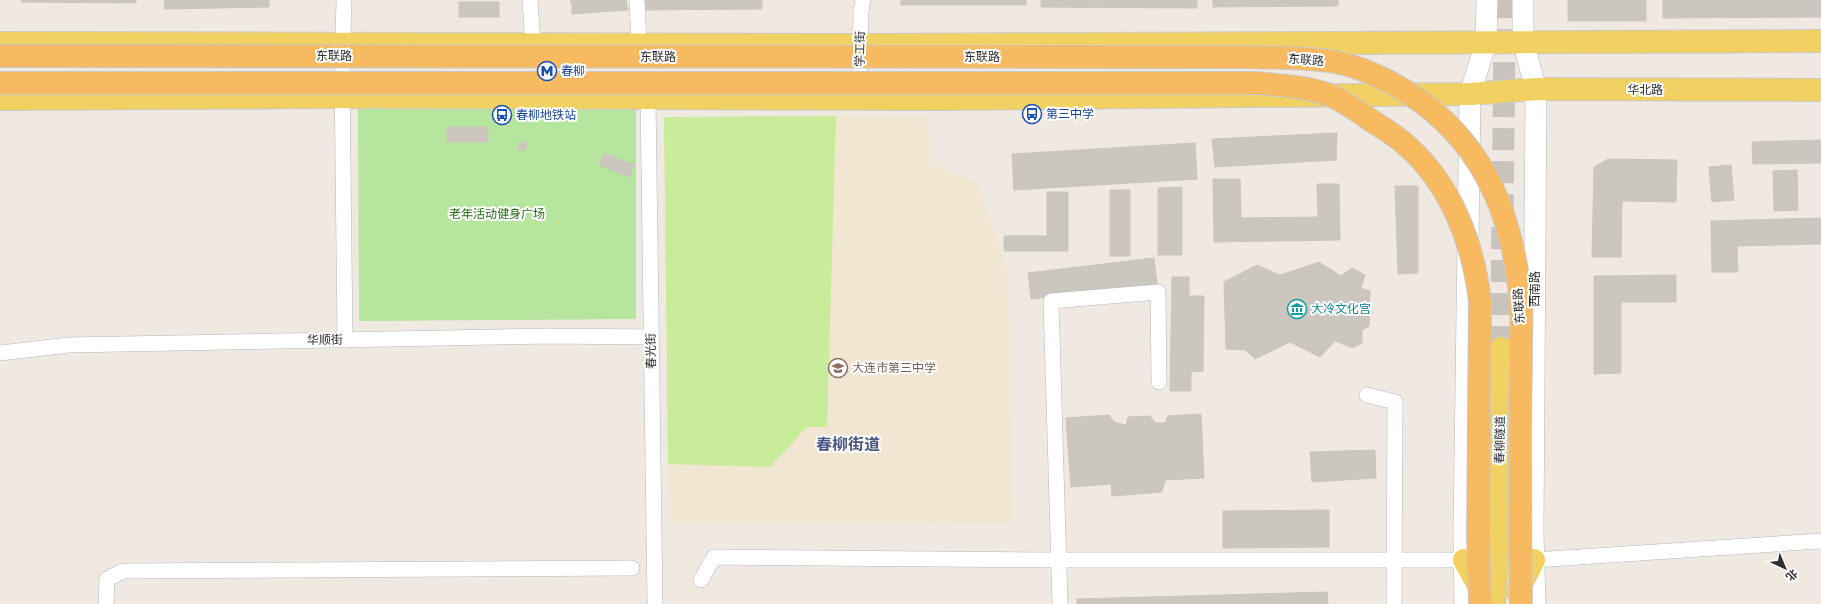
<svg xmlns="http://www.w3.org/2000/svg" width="1821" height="604" viewBox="0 0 1821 604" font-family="'Titillium Web','Noto Sans SC',sans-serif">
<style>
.education{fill:#f0e6d1}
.green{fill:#b6e59e}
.pitch{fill:#c9ec9a}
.building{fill:#cbc7bf;stroke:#cbc5ba}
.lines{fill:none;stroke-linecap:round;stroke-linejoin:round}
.primary-tunnel{stroke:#c8c4bd;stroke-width:22;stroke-dasharray:22 11;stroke-linecap:butt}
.minor-casing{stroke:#b4b7c1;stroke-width:16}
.secondary-casing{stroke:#b4b7c1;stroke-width:22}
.primary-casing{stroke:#c9c9c9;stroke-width:24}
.minor{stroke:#fff;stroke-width:15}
.secondary{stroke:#fff;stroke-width:21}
.primary{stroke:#f2d163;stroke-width:22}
.trunk-bridge-casing{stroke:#c9c9c9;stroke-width:24;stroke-linecap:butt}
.trunk-bridge{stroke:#f8ba60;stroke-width:22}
.labels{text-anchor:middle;stroke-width:4;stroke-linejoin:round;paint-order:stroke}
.street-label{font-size:12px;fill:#2e2e2e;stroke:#fff}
.transit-label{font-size:12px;fill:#164399;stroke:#fff;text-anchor:start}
.park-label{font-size:12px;fill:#2c6e1b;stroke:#fff}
.culture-label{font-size:12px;fill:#0d838f;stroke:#fff;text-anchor:start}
.education-label{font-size:12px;fill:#785e54;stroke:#fff;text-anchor:start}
.district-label{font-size:16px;font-weight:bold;fill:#4d5680;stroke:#fff}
</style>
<rect width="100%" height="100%" fill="#efe9e1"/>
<polygon class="education" points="928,115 930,165 978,182 1008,272 1013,523 670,522 668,464 664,117"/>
<polygon class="green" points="636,107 636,319 359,321 358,109"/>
<polygon class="pitch" points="836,116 827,427 807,427 770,467 668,464 664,117"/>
<g class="building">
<polygon points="22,0 136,0 136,3 21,2"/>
<polygon points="164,0 269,0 269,7 165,9"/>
<polygon points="570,0 626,0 628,10 572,14 572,4"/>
<polygon points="640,0 762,0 762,9 640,10"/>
<rect x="901" y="0" width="125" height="5"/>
<polygon points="1041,0 1197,0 1197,8 1041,7"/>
<polygon points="1213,0 1338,0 1338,6 1213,7"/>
<rect x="1568" y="0" width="78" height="21"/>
<polygon points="1663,0 1821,0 1821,17 1663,18"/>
<rect x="459" y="2" width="40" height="15"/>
<rect x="447" y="127" width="41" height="15"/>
<polygon points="1337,133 1336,160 1215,167 1212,139"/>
<polygon points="1821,140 1821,163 1753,164 1752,142"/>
<polygon points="526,142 526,150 518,150 518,143"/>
<polygon points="1195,143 1197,179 1014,190 1012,154"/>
<polygon points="604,153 634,165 629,177 599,165"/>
<polygon points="1608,159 1677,160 1676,202 1622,201 1621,257 1592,257 1594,167"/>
<polygon points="1731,165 1734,200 1712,202 1709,167"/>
<polygon points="1797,170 1798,210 1774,211 1773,171"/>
<polygon points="1213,179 1240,179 1241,218 1318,217 1317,184 1339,184 1340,240 1214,242"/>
<polygon points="1395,186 1418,186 1418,273 1398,274"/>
<polygon points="1182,187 1182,255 1158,255 1158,188"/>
<rect x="1110" y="190" width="20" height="66"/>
<polygon points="1047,192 1068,192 1068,251 1004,251 1004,236 1047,236"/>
<polygon points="1821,218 1821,244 1737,246 1738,272 1712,272 1711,221"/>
<polygon points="1154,258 1157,284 1031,299 1028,273"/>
<polygon points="1319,262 1341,276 1352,268 1365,275 1361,288 1370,291 1369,326 1362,330 1362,343 1353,348 1335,341 1320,357 1290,342 1255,359 1245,350 1226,349 1224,282 1257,265 1280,275"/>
<polygon points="1676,275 1676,302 1621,302 1621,373 1594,374 1594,276"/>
<polygon points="1172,277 1189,277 1189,296 1204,296 1203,371 1191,372 1191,391 1170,391"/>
<polygon points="1201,414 1204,478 1165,480 1162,492 1112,496 1111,484 1071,487 1066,418 1109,415 1114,422 1126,425 1128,417 1150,416 1155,423 1165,423 1168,416"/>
<polygon points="1375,450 1376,478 1312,482 1310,452"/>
<polygon points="1329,510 1329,547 1223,548 1223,511"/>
<polygon points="1327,592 1328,604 1077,604 1077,599"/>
</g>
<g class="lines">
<polyline class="primary-tunnel" points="1501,348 1505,0"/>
<g class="minor-casing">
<g id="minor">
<polyline points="344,0 342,73 345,340"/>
<polyline points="530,0 533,45"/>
<polyline points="637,0 639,46"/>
<polyline points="858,93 860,68 861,11 863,0"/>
<polyline points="648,97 655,604"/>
<polyline points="0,353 69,345 550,336 651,337"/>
<polyline points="1367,395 1395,402 1394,604"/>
<polyline points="1534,560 1821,541"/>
<polyline points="701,580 714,557 1059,560 1464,560"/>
<polyline points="106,604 107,579 123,571 632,568"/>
<polyline points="1060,604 1051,301 1158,292 1159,382"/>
</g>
</g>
<g class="secondary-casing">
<g id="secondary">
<polyline points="1523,0 1523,42 1536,89 1533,532 1535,604"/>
<polyline points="1465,604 1464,532 1470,94 1486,42 1487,0"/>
</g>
</g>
<g class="primary-casing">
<g id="primary">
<polyline points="0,43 860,45 1821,41"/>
<polyline points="0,99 343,97 940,99 1470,94 1536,89 1821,90"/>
<polyline points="1464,560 1482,593"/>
<polyline points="1518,592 1534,560"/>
<polyline points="1494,604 1499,532 1501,348"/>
</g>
</g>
<use href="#minor" class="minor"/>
<use href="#secondary" class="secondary"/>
<use href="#primary" class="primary"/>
<g class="trunk-bridge-casing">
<g id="trunk-bridge">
<path d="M0 56 1249 57C1277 58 1307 57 1335 62 1369 68 1408 90 1434 112 1493 162 1515 230 1521 306 1522 319 1521 332 1521 345 1521 373 1520 400 1520 428 1520 487 1520 545 1521 604"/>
<path d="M0 83H1255C1278 85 1302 86 1324 93 1338 97 1357 111 1369 119 1381 127 1395 135 1406 145 1451 184 1473 243 1480 301L1478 532 1480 604"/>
</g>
</g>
<use href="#trunk-bridge" class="trunk-bridge"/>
</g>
<defs>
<g id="metro-ring" transform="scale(1)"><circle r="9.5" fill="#fff" stroke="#1a4fb4" stroke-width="1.5"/><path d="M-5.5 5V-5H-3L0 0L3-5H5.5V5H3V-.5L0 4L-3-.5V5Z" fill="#1a4fb4"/></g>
<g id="bus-ring" transform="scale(1)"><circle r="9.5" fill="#fff" stroke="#1a4fb4" stroke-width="1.5"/><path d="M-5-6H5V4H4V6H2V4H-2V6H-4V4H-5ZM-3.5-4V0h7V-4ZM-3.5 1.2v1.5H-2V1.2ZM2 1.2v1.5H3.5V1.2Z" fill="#1a4fb4"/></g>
<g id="museum-ring" transform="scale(1)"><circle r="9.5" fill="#fff" stroke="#0f9aa8" stroke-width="1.5"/><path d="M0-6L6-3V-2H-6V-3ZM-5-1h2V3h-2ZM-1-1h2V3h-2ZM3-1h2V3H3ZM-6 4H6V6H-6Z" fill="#0f9aa8"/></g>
<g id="school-ring" transform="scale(1)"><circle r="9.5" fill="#fff" stroke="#8d6e63" stroke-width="1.5"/><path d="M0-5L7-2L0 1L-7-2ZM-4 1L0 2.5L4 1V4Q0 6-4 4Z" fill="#8d6e63"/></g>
</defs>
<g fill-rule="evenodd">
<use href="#metro-ring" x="547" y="71"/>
<use href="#bus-ring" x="1032" y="114"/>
<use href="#bus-ring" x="502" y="115"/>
<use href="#museum-ring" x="1297" y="309"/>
<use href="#school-ring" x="838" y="368"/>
</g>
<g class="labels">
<g class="street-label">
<text transform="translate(860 49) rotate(-89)" y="4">学工街</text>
<text x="334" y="60">东联路</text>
<text x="658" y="61">东联路</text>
<text x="982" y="61">东联路</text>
<text transform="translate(1306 60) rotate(4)" y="4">东联路</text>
<text x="1645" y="94">华北路</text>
<text transform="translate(1535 289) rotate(-90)" y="4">西南路</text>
<text transform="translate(1519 306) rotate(-94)" y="4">东联路</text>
<text transform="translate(325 340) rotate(-1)" y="4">华顺街</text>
<text transform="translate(651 351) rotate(-91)" y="4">春光街</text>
<text transform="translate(1500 440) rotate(-89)" y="4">春柳隧道</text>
</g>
<g class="transit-label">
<text x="561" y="75">春柳</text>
<text x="1046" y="118">第三中学</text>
<text x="516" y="119">春柳地铁站</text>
</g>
<g class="park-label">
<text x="497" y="218">老年活动健身广场</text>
</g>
<g class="culture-label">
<text x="1311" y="313">大冷文化宫</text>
</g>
<g class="education-label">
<text x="852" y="372">大连市第三中学</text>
</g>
<g class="district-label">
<text x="848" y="450">春柳街道</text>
</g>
</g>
<g transform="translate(1785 568) rotate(136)" stroke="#ffffff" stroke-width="3" paint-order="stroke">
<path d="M0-3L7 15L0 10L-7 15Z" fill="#2e2e2e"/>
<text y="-6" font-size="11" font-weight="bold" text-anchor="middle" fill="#2e2e2e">北</text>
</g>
</svg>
